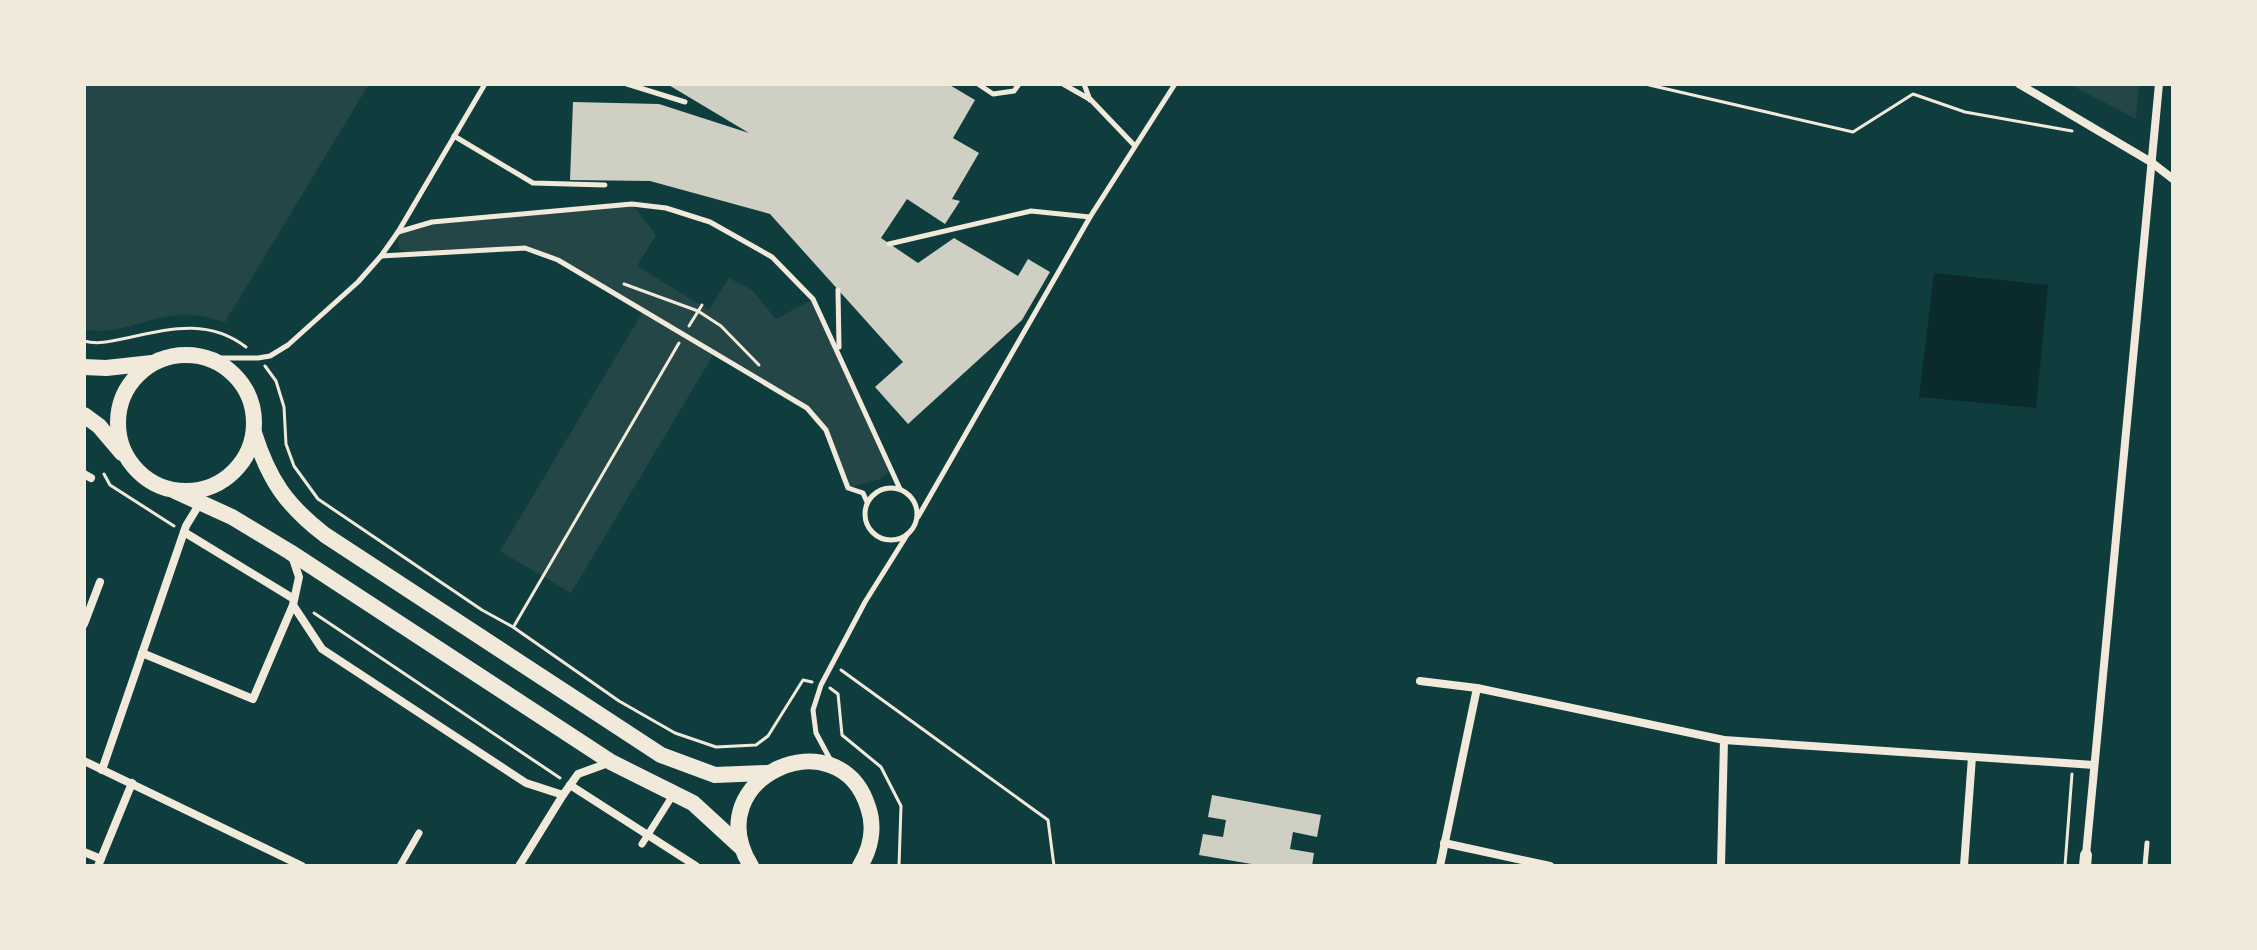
<svg xmlns="http://www.w3.org/2000/svg" width="2257" height="950" viewBox="0 0 2257 950" font-family="'Work Sans',sans-serif">
<style>
.green{fill:#244646}
.water{fill:#0a2a2b}
.building{fill:#cfcfc3}
.lines{fill:none;stroke-linecap:round;stroke-linejoin:round}
.path{stroke:#f1e9da;stroke-width:3}
.service{stroke:#f1e9da;stroke-width:5}
.pedestrian{stroke:#f1e9da;stroke-width:7}
.minor{stroke:#f1e9da;stroke-width:8}
.tertiary{stroke:#f1e9da;stroke-width:12}
.primary{stroke:#f1e9da;stroke-width:16}
</style>
<rect width="100%" height="100%" fill="#0f3d3e"/>
<g class="green">
<path d="M84 84H369L225 322C209 318 193 313 176 315 145 318 115 337 84 329Z"/>
<polygon points="2069,84 2139,84 2136,119"/>
<polygon points="632,204 656,235 637,266 709,310 729,278 752,290 776,319 813,299 891,470 880,479 848,488 826,430 807,408 715,352 571,593 500,551 644,310 558,260 526,248 410,255 399,248 398,232 432,222"/>
</g>
<polygon class="water" points="1934,273 2048,285 2036,408 1919,397"/>
<g class="building">
<polygon points="667,84 948,84 975,100 953,138 979,153 952,199 960,201 945,224 907,199 881,238 918,263 954,238 1018,276 1028,259 1050,272 1022,320 908,424 875,387 903,362 770,214 650,181 570,180 573,102 659,104 749,133"/>
<polygon points="1212,795 1321,815 1317,837 1293,832 1290,849 1314,853 1312,866 1263,866 1199,855 1203,834 1223,837 1226,820 1208,817"/>
</g>
<g class="lines">
<g class="path">
<polyline points="1645,84 1853,132 1913,94 1965,112 2072,131"/>
<polyline points="624,284 698,311 721,326 759,365"/>
<polyline points="689,326 702,305"/>
<path d="M84 341C98 345 113 341 127 338 169 329 208 318 246 347"/>
<polyline points="265,366 276,381 284,407 286,444 294,466 318,499 482,610 513,627 619,701 675,733 716,747 756,745 768,736 803,680 812,682"/>
<polyline points="104,474 110,485 174,526"/>
<polyline points="314,613 560,778"/>
<polyline points="514,626 679,343"/>
<polyline points="841,670 1048,820 1054,866"/>
<polyline points="830,688 838,694 842,735 881,767 901,806 899,866"/>
<polyline points="2065,866 2072,774"/>
</g>
<g class="service">
<polyline points="627,84 685,102"/>
<polyline points="978,84 993,94 1014,91 1019,84"/>
<polyline points="1063,84 1091,100 1135,146"/>
<polyline points="1084,84 1090,100"/>
<polyline points="454,136 533,183 605,185"/>
<polyline points="398,232 432,222 632,204 666,208 710,222 772,257 813,299 900,489"/>
<polyline points="889,244 1031,211 1090,217"/>
<polyline points="381,256 525,248 558,260 807,408 826,430 848,488 863,493 867,502"/>
<polyline points="838,290 839,347"/>
<polyline points="207,358 258,358 270,356 288,345 358,282 381,256 398,232 485,84"/>
<circle cx="891" cy="514" r="26"/>
<polyline points="918,517 1090,217 1175,84"/>
<polyline points="831,761 816,733 813,710 821,685 865,602 907,535"/>
<polyline points="2145,866 2147,843"/>
</g>
<g class="pedestrian">
<polyline points="642,844 673,795"/>
<polyline points="400,866 419,833"/>
</g>
<g class="minor">
<polyline points="2019,84 2151,162 2173,179"/>
<polyline points="84,474 91,478"/>
<polyline points="184,532 294,599"/>
<polyline points="292,556 299,577 293,605 322,649 526,783 563,795 578,774 611,762"/>
<polyline points="84,624 100,582"/>
<polyline points="142,653 253,699 293,605"/>
<polyline points="1420,681 1477,688 1724,740 2094,765"/>
<polyline points="84,761 302,866"/>
<polyline points="102,770 186,526 200,503"/>
<polyline points="570,785 696,866"/>
<polyline points="1444,843 1550,866"/>
<polyline points="84,852 101,859"/>
<polyline points="2086,855 2159,84"/>
<polyline points="98,866 132,783"/>
<polyline points="519,866 563,795"/>
<polyline points="1440,866 1477,688"/>
<polyline points="1721,866 1724,740"/>
<polyline points="1964,866 1972,757"/>
</g>
<polyline class="tertiary" points="2085,866 2086,855"/>
<g class="primary">
<circle cx="186" cy="423" r="68"/>
<polyline points="84,367 106,368 152,363"/>
<polyline points="84,415 99,426 122,453"/>
<path d="M254 433C269 480 286 505 325 535L661 755 715 775 767 773"/>
<polyline points="175,491 232,517 290,552 611,762 693,803 742,848"/>
<path d="M751 866C696 777 839 715 868 807 875 827 871 848 860 866"/>
</g>
</g>
<rect width="2257" height="950" fill="none" stroke="#f1e9da" stroke-width="172"/>
</svg>
